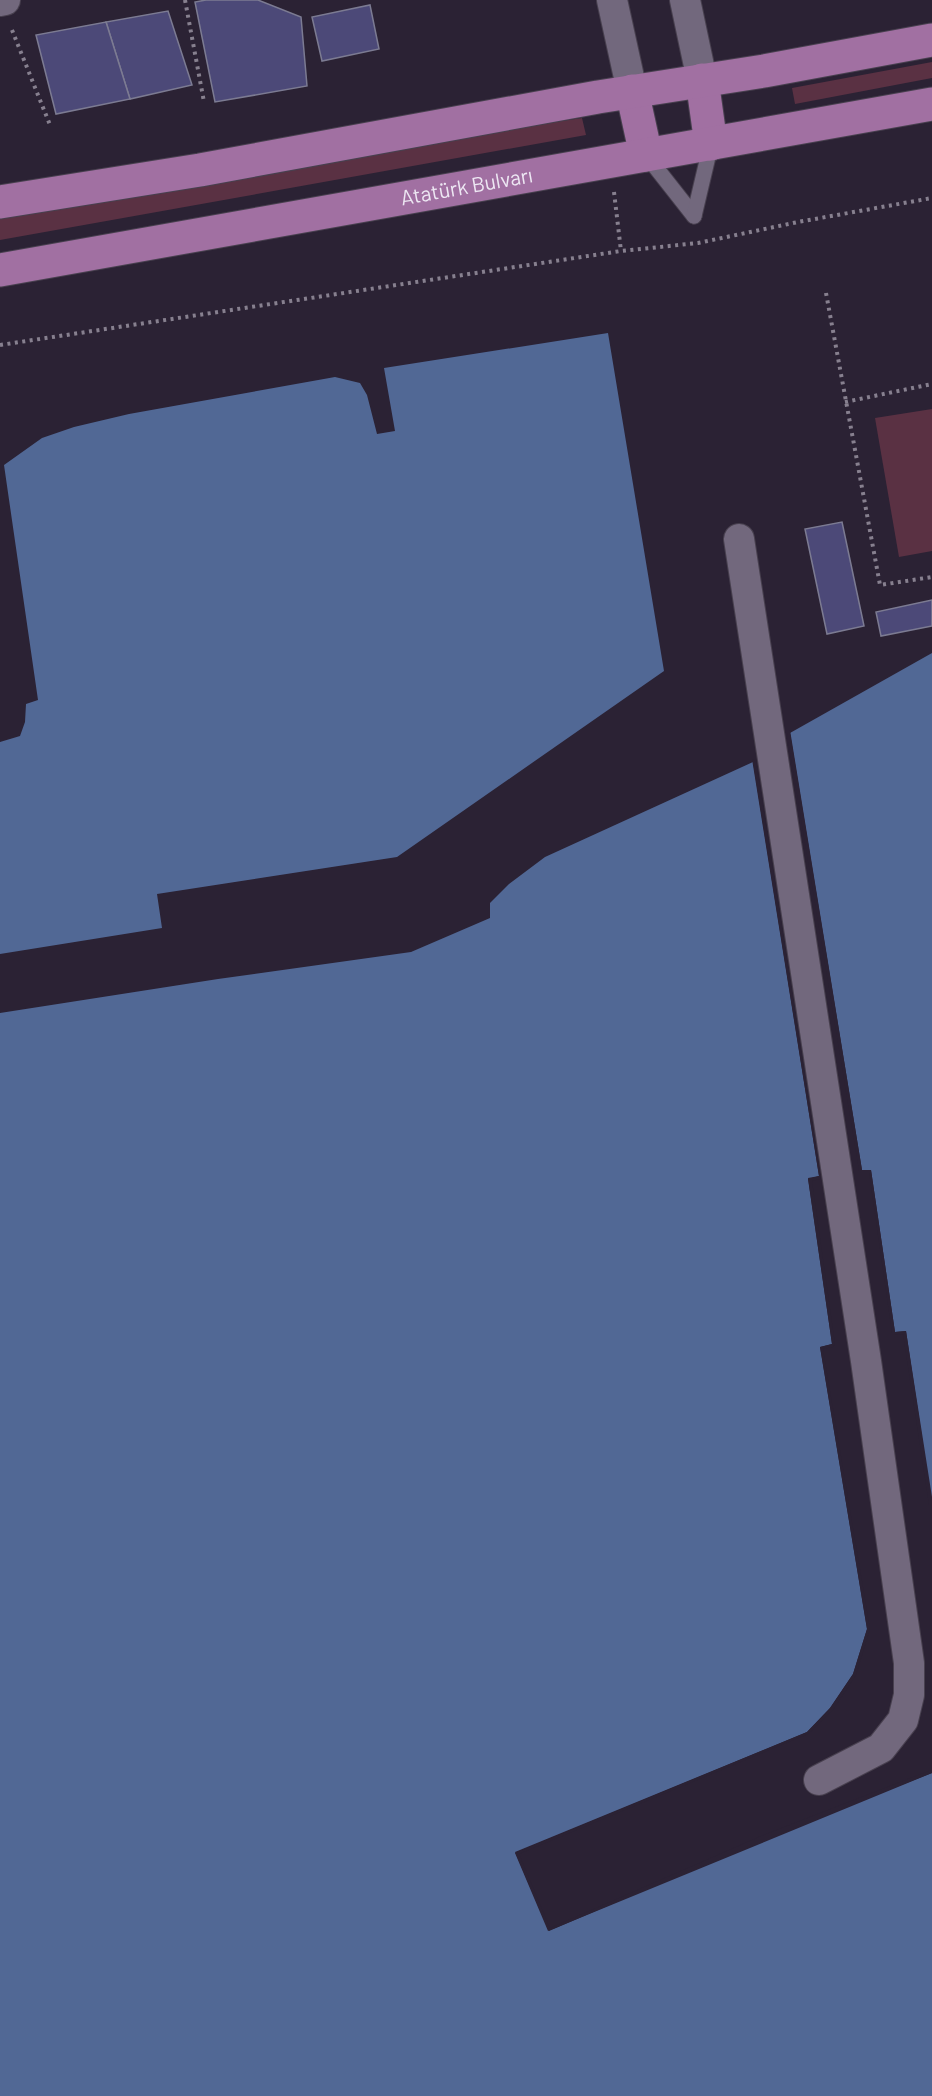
<svg xmlns="http://www.w3.org/2000/svg" width="932" height="2096" viewBox="0 0 932 2096" font-family="Barlow,sans-serif">
<style>
.green{fill:#5a3143}
.water{fill:#516895}
.pier{fill:#2b2234}
.building{fill:#4c4978;stroke:#7c7b92;stroke-width:1.5}
.lines{fill:none;stroke-linecap:round;stroke-linejoin:round}
.lane-casing{stroke:#48404f;stroke-width:17}
.street-casing{stroke:#48404f;stroke-width:32}
.primary-casing{stroke:#48404f;stroke-width:35}
.path{stroke:#87808f;stroke-width:4;stroke-dasharray:3 4.5;stroke-linecap:butt}
.lane{stroke:#72687d;stroke-width:15}
.street{stroke:#72687d;stroke-width:30}
.primary{stroke:#a170a2;stroke-width:33}
.labels{text-anchor:middle;stroke-width:4.5;stroke-linejoin:round;paint-order:stroke}
.street-label{font-size:21px;fill:#ede7f3;stroke:#211929}
</style>
<rect width="100%" height="100%" fill="#2b2234"/>
<g class="green">
<polygon points="932,62 932,78 795,104 792,88"/>
<polygon points="582,118 586,135 0,240 0,219 232,177 384,147"/>
<polygon points="932,409 932,551 899,557 875,418"/>
</g>
<g class="water">
<polygon points="608,333 664,671 397,857 157,894 162,928 0,954 0,742 20,736 25,722 26,704 38,700 4,465 42,438 74,427 129,414 335,377 360,383 367,395 377,434 395,431 384,368"/>
<polygon points="932,653 932,1504 906,1331 895,1332 871,1170 862,1170 790,733"/>
<polygon points="753,762 819,1176 808,1179 832,1344 820,1347 867,1629 853,1674 830,1708 807,1732 515,1852 549,1931 768,1837 932,1773 932,2096 0,2096 0,1013 218,979 411,952 490,918 490,903 509,884 545,857"/>
</g>
<g class="pier">
<polygon points="790,730 862,1170 871,1170 895,1332 906,1331 932,1497 932,1507 929,1505 903,1334 895,1335 892,1333 869,1173 861,1173 859,1171 787,734"/>
<polygon points="752,759 756,762 822,1176 820,1179 812,1181 835,1344 833,1347 823,1349 870,1629 856,1675 833,1710 808,1734 519,1854 550,1928 766,1834 931,1770 932,1773 548,1931 515,1853 807,1732 830,1708 853,1674 867,1629 820,1347 832,1344 808,1178 819,1176"/>
</g>
<g class="building">
<polygon points="206,0 258,0 301,17 307,86 215,102 195,2"/>
<polygon points="370,5 379,49 322,61 312,17"/>
<polygon points="168,11 192,85 130,99 106,22"/>
<polygon points="106,22 130,99 56,114 36,35"/>
<polygon points="842,522 864,626 827,634 805,529"/>
<polygon points="932,600 932,626 881,636 876,612"/>
</g>
<g class="lines">
<g class="lane-casing">
<g id="lane">
<polyline points="646,155 694,216"/>
<polyline points="694,216 711,144"/>
</g>
</g>
<g class="street-casing">
<g id="street">
<polyline points="612,0 632,91"/>
<polyline points="685,0 702,80"/>
<polyline points="0,1 5,0"/>
<polyline points="739,539 866,1361 909,1663 909,1695 903,1720 881,1748 819,1780"/>
</g>
</g>
<g class="primary-casing">
<g id="primary">
<polyline points="702,80 711,144"/>
<polyline points="632,91 646,155"/>
<polyline points="0,202 200,170 598,97 764,71 932,40"/>
<path id="s1" d="M0 270 932 104"/>
</g>
</g>
<g class="path">
<polyline points="185,0 204,102"/>
<polyline points="12,30 50,125"/>
<polyline points="614,192 621,251"/>
<polyline points="826,293 880,585 932,577"/>
<polyline points="0,345 621,251 698,243 798,222 932,198"/>
<polyline points="845,402 932,384"/>
</g>
<use href="#lane" class="lane"/>
<use href="#street" class="street"/>
<use href="#primary" class="primary"/>
</g>
<g class="labels">
<g class="street-label">
<text dy="7" stroke="none"><textPath href="#s1" startOffset="474">Atatürk Bulvarı</textPath></text>
</g>
</g>
</svg>
